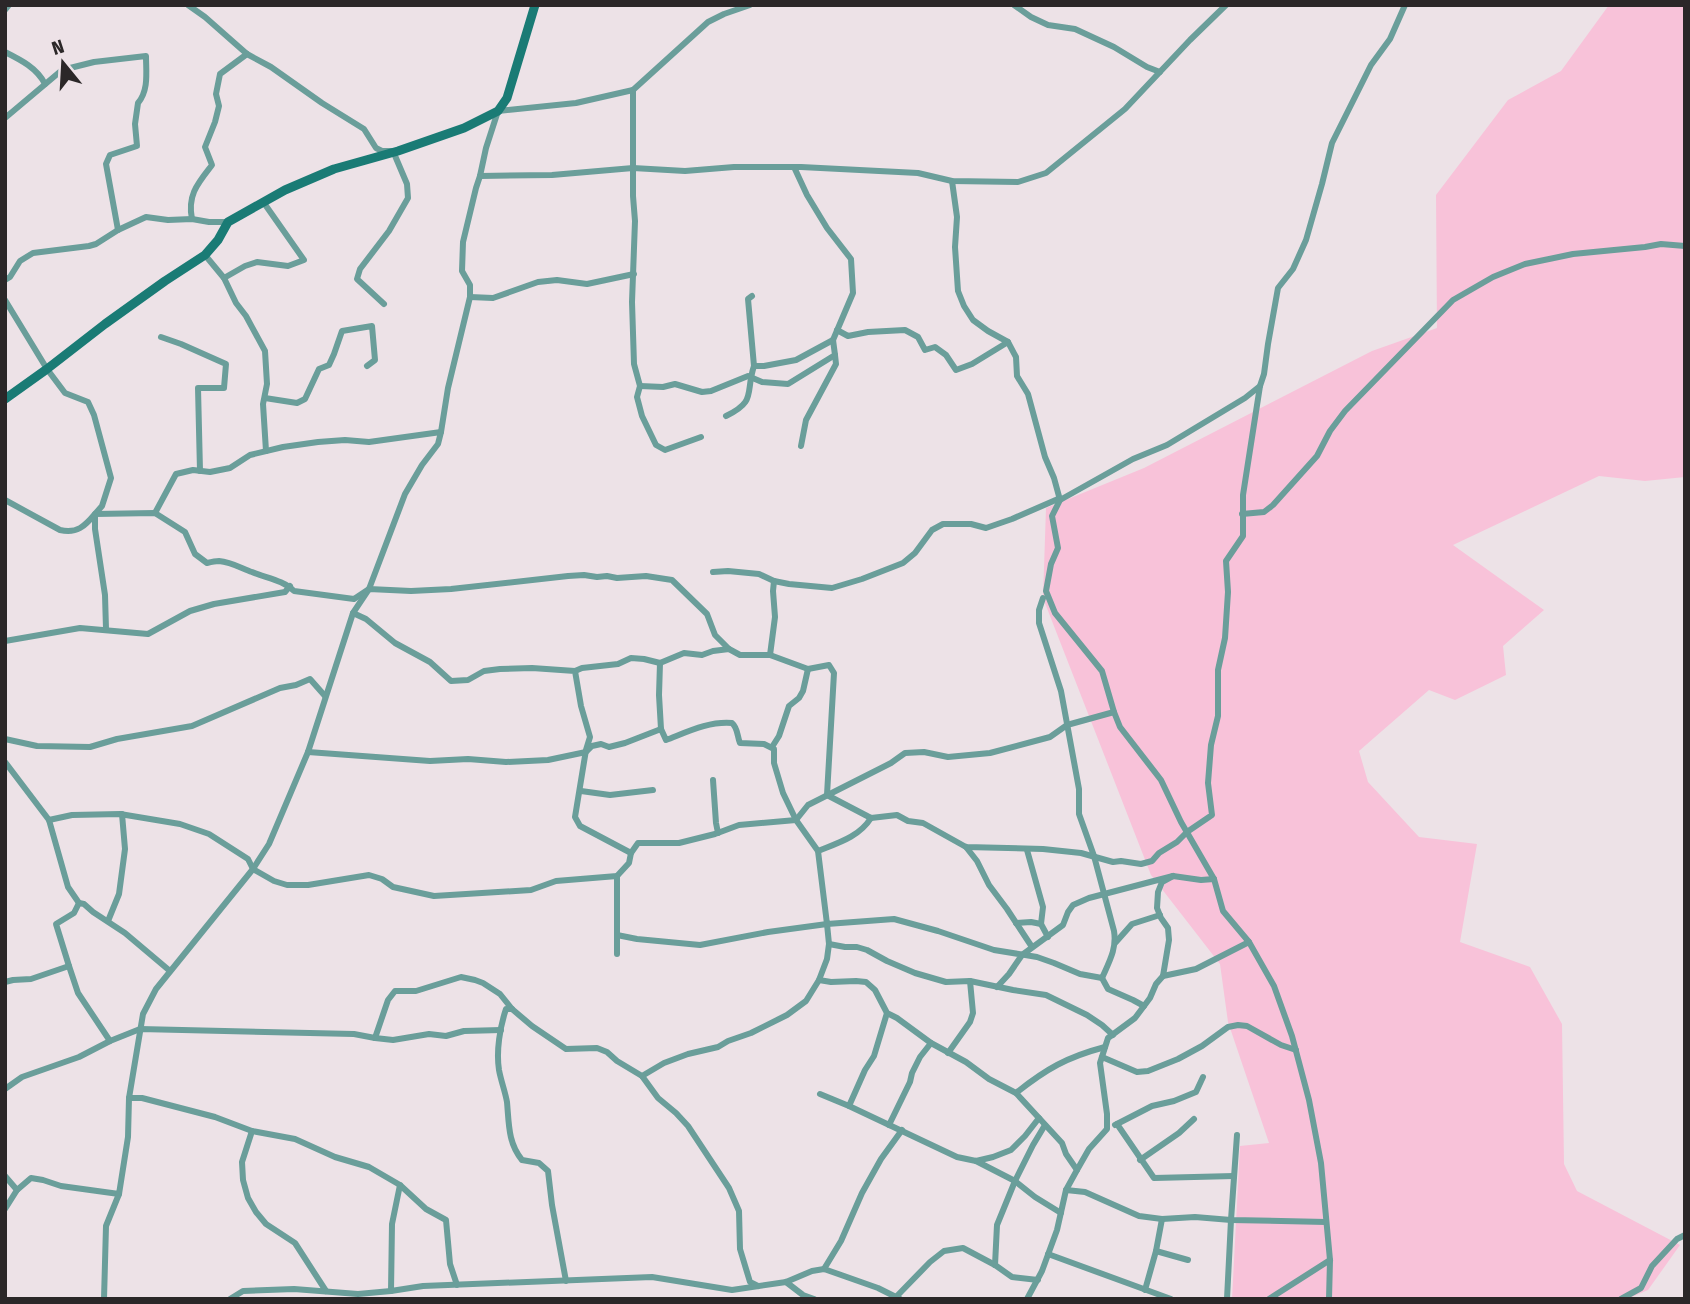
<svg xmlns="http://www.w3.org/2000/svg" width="1690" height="1304" viewBox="0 0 1690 1304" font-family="'Fira Sans Condensed',sans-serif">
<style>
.green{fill:#f8c2d9}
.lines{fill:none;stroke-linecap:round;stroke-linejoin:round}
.street{stroke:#6a9e9a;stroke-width:6}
.secondary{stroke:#1a7b75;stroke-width:9}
</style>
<rect width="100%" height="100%" fill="#ede2e7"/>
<polygon class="green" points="1609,5 1685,5 1685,477 1645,481 1599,476 1453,545 1544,610 1503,646 1506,675 1455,700 1429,690 1359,751 1368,782 1419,837 1477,844 1460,942 1530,967 1562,1024 1564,1164 1577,1191 1680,1245 1648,1290 1627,1299 1232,1299 1240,1146 1269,1143 1228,1022 1220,964 1151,875 1043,598 1046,508 1144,468 1372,351 1437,328 1436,195 1508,100 1561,71"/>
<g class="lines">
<g class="street">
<polyline points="188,5 205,17 247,54 271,67 322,103 364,129 376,148 382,151 393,151 407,184 408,198 389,231 360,269 357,279 384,304"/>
<polyline points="1014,5 1031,17 1048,25 1075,29 1114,47 1147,67 1160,72"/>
<polyline points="5,10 9,5"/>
<path d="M5 52C21 60 37 68 45 84"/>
<path d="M5 118 62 70 94 62 146 56C146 72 149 90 138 103L135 124 137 146 110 155 106 164 118 230"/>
<polyline points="480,176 552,175 633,168 633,90"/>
<polyline points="952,181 957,217 955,247 958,291 964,306 973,320 988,331 1008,342 1016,357 1017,376 1028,394 1045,457 1054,478 1060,500 1052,516 1058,548 1051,564 1046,591 1055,613 1102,671 1114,712 1120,727 1161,780 1181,822 1214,879 1223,911 1249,942 1274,986 1292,1036 1309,1100 1321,1163 1330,1260 1329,1299"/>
<path d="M192 219C187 195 198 183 212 165L205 147 215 122 219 106 216 94 220 74 247 54"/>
<polyline points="205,255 224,278 236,303 246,316 265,351 267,384 263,404 266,451"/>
<polyline points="224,278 245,266 257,262 288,266 304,260 264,203"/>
<polyline points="5,280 10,277 20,261 33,253 89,246 96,244 118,230 146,217 168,220 192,219 209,222 228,222"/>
<polyline points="752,296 748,299 754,366"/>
<polyline points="470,297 493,298 538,282 557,280 587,284 634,274"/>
<polyline points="5,300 47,369 65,393 88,402 94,415 111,478 102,506 95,514 95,529 105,595 106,629"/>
<polyline points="837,330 848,336 868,332 905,330 918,337 925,350 935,347 946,355 956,370 972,364 1008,342"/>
<polyline points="161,337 181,344 226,364 224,388 198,388 200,471"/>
<polyline points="640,386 663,387 675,384 702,392 711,391 748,376 762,382 788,384 835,355 833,340"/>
<polyline points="265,398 297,403 305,399 319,369 329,365 334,354 342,331 372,326 375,360 367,366"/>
<path d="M726 416C757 401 745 393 754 366H764L796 360 833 340 853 293 851 259 827 228 807 195 794 167"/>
<polyline points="701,437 665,450 656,445 642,416 637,397 640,386 634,364 632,302 635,221 633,196 633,168 685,171 734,167 801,167 918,173 952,181 1018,182 1046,173 1125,109 1190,40 1226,5"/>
<polyline points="801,446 806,420 836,364 835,355"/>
<path d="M5 500 60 530C77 534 85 526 95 514L155 513 185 532 195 554 207 563C211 562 215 561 219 561 231 562 241 568 252 572 266 578 283 580 294 591L354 599 369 589 411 591 451 589 568 576 584 575 597 577 607 576 617 578 646 576 672 580 707 614 715 635 729 649"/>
<polyline points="155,513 176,474 193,470 210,472 230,468 250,455 283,447 318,442 345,440 369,442 441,432"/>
<polyline points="1242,514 1264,512 1273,505 1317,456 1330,431 1345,411 1453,300 1493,277 1525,264 1573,254 1645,247 1661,244 1685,246"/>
<polyline points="713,572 728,571 759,574 774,581 789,584 832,588 862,579 903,563 915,553 932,530 943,524 971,524 986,528 1012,519 1058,499 1060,500 1133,459 1167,445 1245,398 1260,386 1264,374 1268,344 1278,288 1293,269 1306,240 1322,184 1332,143 1371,65 1390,39 1405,5"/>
<polyline points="353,613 366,619 395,643 430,662 451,681 468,680 484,671 500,669 532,668 575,671 581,706 590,737 586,750 575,817 580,826 631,853"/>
<polyline points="5,641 80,628 148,634 190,611 214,604 285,592 290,586"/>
<polyline points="770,655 775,617 773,591 774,581"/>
<polyline points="660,663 659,695 661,729"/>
<polyline points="575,671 582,668 618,664 631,658 644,659 660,663 684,653 702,655 713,651 729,649 740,655 770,655 808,669 829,665 834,673 827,795 871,818 897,815 908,821 923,823 966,847 1043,849 1081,853 1113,862 1121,861 1141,864 1152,861 1159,853 1177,842 1187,832 1212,815 1208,783 1211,745 1218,716 1218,670 1225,638 1228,592 1226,561 1243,536 1243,495 1260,386"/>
<polyline points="5,739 37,746 90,747 117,739 192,726 280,688 296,685 310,679 325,696"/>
<polyline points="772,747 779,736 789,706 799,698 803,691 808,669"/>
<path d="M308 752 430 761 468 759 506 762 548 760 586 752 592 746 601 744 609 747 625 743 661 729 666 740C687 732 709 721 732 723 738 728 737 736 740 743L764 744 774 749V763L783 793 796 820 818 851 827 924 894 919 938 931 994 950 1037 957 1054 963 1080 974 1102 978C1109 962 1117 949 1114 931L1094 856 1079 814V789L1061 691 1039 623V610L1043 598"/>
<polyline points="5,762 49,820 68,887 79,903 84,904 93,912 125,933 170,971"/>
<polyline points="713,780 716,823 718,833"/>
<polyline points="581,791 610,795 653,790"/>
<polyline points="49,820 72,815 120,814 180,824 209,834 248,859 253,869 274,881 287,885 308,885 369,875 382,879 393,887 434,896 531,890 556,881 617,876 629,863 631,853 638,843 679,843 715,834 739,825 796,820 808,805 891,763 905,753 924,752 948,757 990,753 1050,737 1067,725 1114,712"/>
<polyline points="966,847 977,861 989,885 1007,909 1032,947"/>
<polyline points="1027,850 1043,907 1041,924"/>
<path d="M818 851C838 843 859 837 871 818"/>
<polyline points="108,921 119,894 125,849 122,814"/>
<polyline points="1016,923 1031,922 1041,924 1048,937"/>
<polyline points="617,935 637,939 700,945 768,932 827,924 829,944 827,959 819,980 806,1001 787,1015 751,1033 728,1041 718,1047 688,1054 664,1063 642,1076"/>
<polyline points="1116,942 1132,924 1160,915"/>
<polyline points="829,944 845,947 857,947 867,950 887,961 915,973 946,982 970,981 1013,990 1046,995 1087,1015 1102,1025 1113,1035"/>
<polyline points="617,954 617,876"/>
<polyline points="69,966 56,924 74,913 79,903"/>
<polyline points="1163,976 1196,969 1249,942"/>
<polyline points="1102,978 1108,989 1133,1000 1144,1006"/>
<polyline points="819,980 831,982 856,981 866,982 875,990 887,1013 897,1018 931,1043 966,1062 989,1079 1016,1093 1062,1143 1066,1154 1077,1170 1066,1190 1057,1230 1042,1271 1027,1299"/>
<polyline points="5,982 13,980 31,979 69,966 78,993 110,1041"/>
<polyline points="997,987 1009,974 1022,955 1063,925 1068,912 1073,905 1089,898 1173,876 1201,880 1214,879"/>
<path d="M512 1009H506C500 1027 496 1051 499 1070 501 1081 505 1091 507 1102 509 1124 508 1143 522 1160L539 1163 548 1171 552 1205 566 1281"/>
<polyline points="375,1038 393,1040 429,1034 446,1036 464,1031 501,1030"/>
<polyline points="948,1053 970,1022 973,1013 970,981"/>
<polyline points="1102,1057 1137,1072 1148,1071 1178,1059 1202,1046 1228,1027 1238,1025 1247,1026 1281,1045 1296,1050"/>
<polyline points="5,1089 22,1077 79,1057 110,1041 140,1029 354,1034 375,1038 388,1000 395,991 416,991 461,977 475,980 483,983 500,994 512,1009 532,1026 566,1049 597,1048 607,1052 617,1061 642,1076 658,1098 676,1113 688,1126 729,1188 739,1211 740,1249 750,1282 758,1286"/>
<path d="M1016 1093C1046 1069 1067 1057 1105 1047"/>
<polyline points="820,1094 849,1106 865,1070 874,1056 887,1013"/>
<polyline points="129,1098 142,1098 215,1117 252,1131 295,1139 335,1157 369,1167 400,1185 426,1209 446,1220 450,1264 457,1285"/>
<polyline points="849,1106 957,1157 976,1161 993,1157 1011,1150 1025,1136 1039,1118"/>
<polyline points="1117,1124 1154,1178 1234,1176"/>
<polyline points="889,1125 910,1082 912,1073 920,1057 931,1043"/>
<polyline points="1115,1125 1152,1106 1174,1101 1196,1092 1203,1077"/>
<polyline points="252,1131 242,1162 243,1180 248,1198 256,1212 266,1224 295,1243 326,1291"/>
<polyline points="1140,1160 1179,1133 1194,1119"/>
<polyline points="976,1161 1015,1181 1035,1197 1061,1213"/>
<polyline points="1077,1170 1089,1149 1107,1129 1107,1114 1100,1063 1108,1038 1135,1018 1150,998 1156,984 1163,976 1169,940 1168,928 1161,918 1157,908 1158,892 1162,882 1173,876"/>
<polyline points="5,1176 17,1190"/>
<polyline points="1066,1190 1085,1192 1139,1216 1162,1219 1195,1217 1231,1220 1326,1222"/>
<polyline points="5,1209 17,1190 31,1178 43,1180 61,1186 119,1194 128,1137 129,1098 143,1014 156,989 253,869 269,844 308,752 353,613 369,589 405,494 422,465 438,444 441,432 448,388 470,297 470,285 462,271 463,242 476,188 480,176 486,148 498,111 576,103 633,90 708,22 724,14 750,5"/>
<polyline points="1156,1251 1188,1260"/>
<polyline points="1048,1254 1171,1299"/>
<polyline points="995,1265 997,1225 1015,1181 1033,1145 1045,1125"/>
<polyline points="824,1269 841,1241 862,1193 881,1159 902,1130"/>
<polyline points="786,1282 803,1295 814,1299"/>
<polyline points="1145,1290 1156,1251 1162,1219"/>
<polyline points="391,1291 392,1224 400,1185"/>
<polyline points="896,1297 930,1262 944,1251 963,1248 995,1265 1012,1277 1038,1280"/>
<polyline points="104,1299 106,1226 119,1194"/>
<polyline points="230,1299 243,1291 294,1289 358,1294 391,1291 423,1286 652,1277 732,1290 786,1282 812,1271 824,1269 878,1288 900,1299"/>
<polyline points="1227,1299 1231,1220 1237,1135"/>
<polyline points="1269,1299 1330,1260"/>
<polyline points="1621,1299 1641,1288 1652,1266 1677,1239 1685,1235"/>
</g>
<polyline class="secondary" points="5,399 47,369 105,324 165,281 205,255 218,240 228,222 285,190 334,169 398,151 464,128 498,111 507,98 535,5"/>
</g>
<rect width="1690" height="1304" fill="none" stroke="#2b2728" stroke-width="14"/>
<g transform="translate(63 63) rotate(342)" stroke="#ede2e7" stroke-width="5" paint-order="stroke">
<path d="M0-5L12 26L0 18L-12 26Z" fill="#2b2728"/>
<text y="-10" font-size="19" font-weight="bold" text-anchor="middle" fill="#2b2728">N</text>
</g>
</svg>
